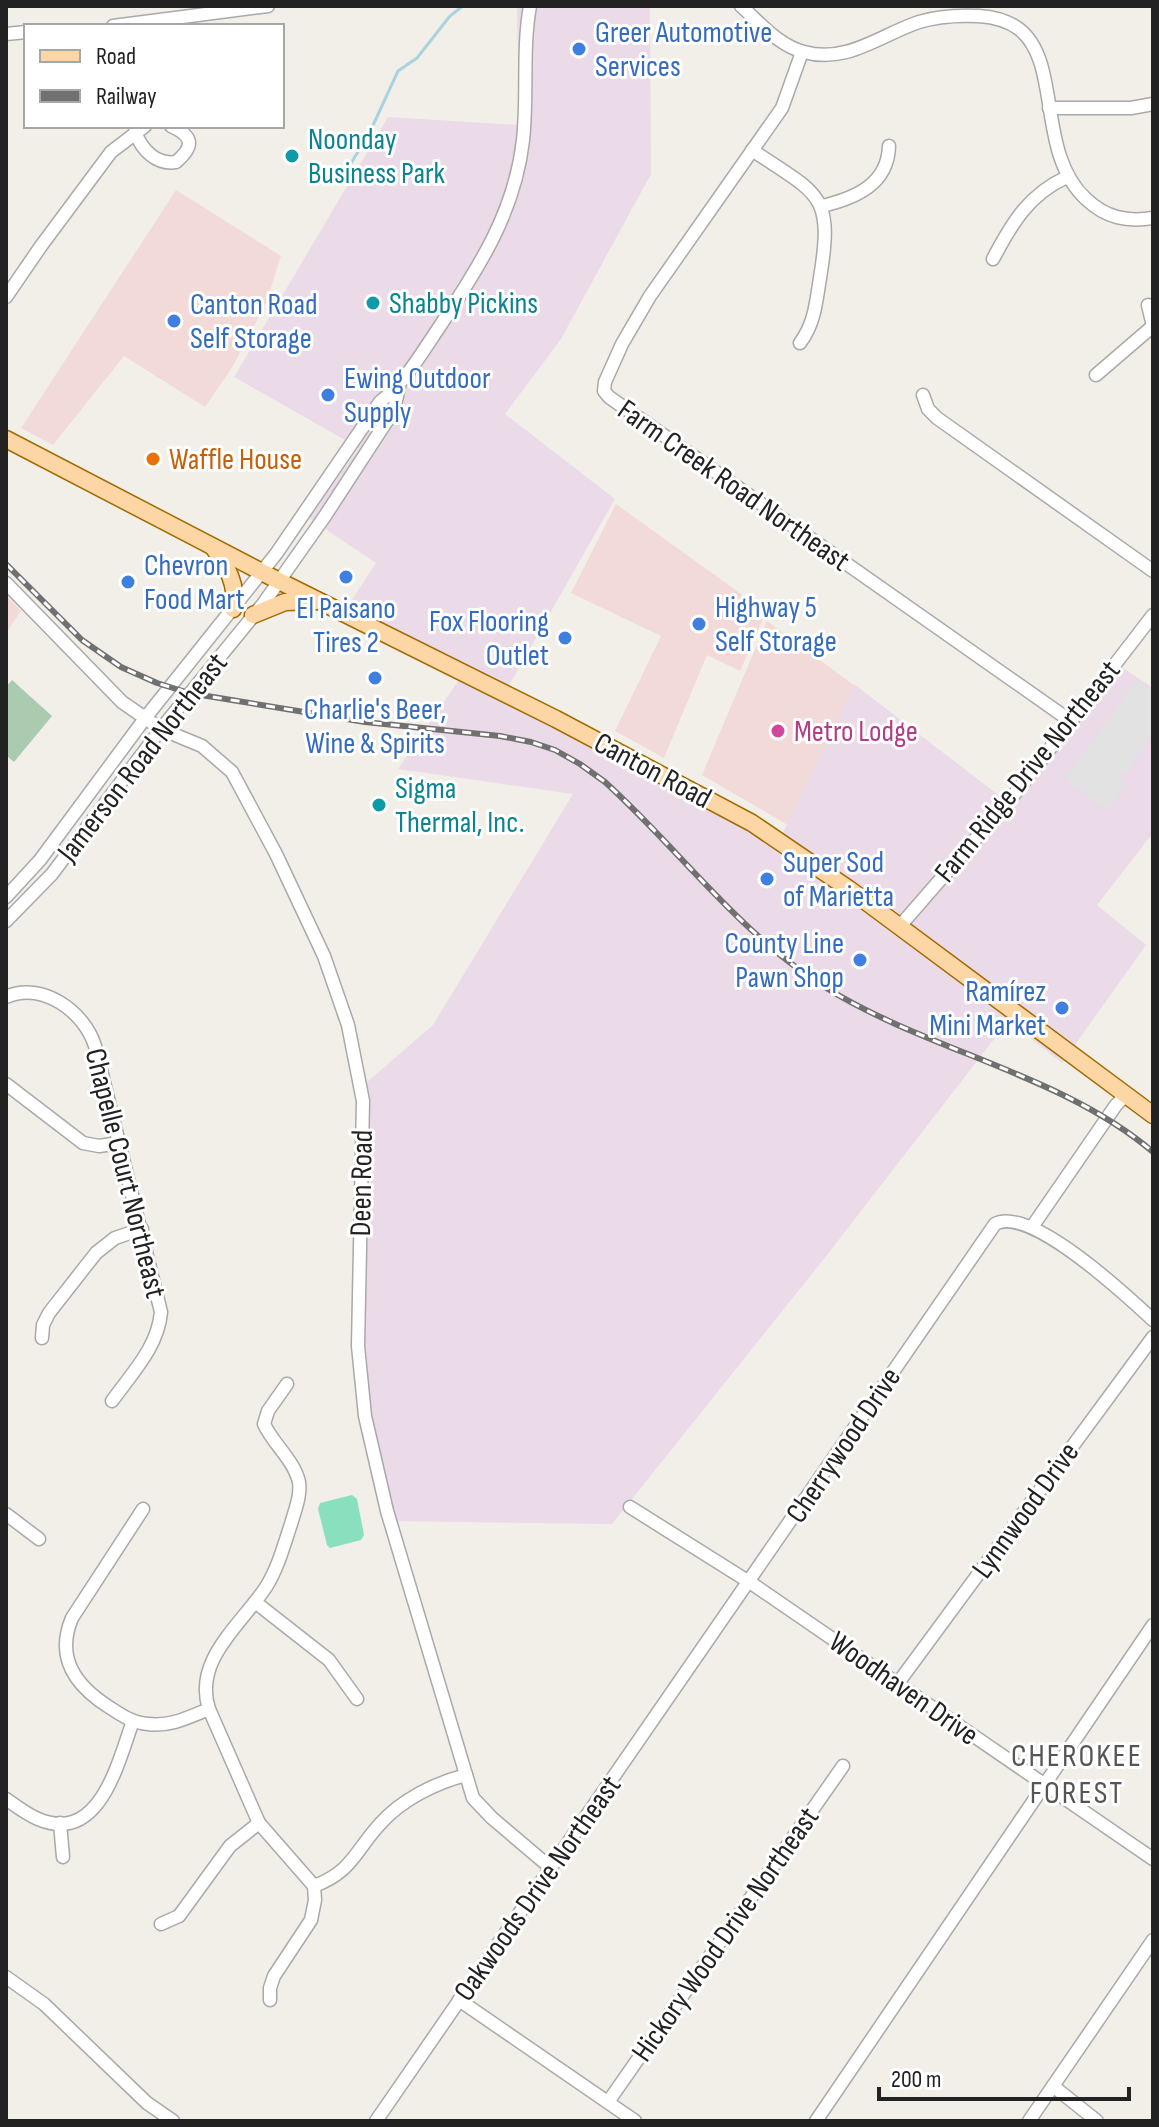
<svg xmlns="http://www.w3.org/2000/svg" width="1159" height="2127" viewBox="0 0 1159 2127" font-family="'Sofia Sans Condensed',sans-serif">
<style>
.commercial{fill:#f2dad9}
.industrial{fill:#ebdbe8}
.cemetery{fill:#aacbaf}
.pitch{fill:#88e0be}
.parking{fill:#e2e2e2}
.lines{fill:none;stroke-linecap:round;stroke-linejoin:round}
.stream{stroke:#aad3df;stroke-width:3}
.minor-casing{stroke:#a9a9a9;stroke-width:15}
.major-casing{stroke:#a06b00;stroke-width:19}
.minor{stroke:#fff;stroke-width:12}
.major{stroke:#fcd6a4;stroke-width:16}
.rail-casing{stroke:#707070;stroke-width:6}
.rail{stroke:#fff;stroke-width:3;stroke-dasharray:9;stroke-linecap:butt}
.shop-dot{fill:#3f7fe0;stroke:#fff;stroke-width:3}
.culture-dot{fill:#0f9aa8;stroke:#fff;stroke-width:3}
.food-dot{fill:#e8710a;stroke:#fff;stroke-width:3}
.hotel-dot{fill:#d1479c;stroke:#fff;stroke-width:3}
.labels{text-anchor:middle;stroke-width:6;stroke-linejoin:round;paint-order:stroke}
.shop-label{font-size:30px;fill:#366cbe;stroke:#fff;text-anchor:start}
.culture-label{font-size:30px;fill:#0d838f;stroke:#fff;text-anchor:start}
.food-label{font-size:30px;fill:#c56008;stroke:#fff;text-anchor:start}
.street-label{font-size:30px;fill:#222;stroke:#fff}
.hotel-label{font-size:30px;fill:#b23c85;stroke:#fff;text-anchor:start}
.neighbourhood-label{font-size:32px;letter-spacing:2px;fill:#555;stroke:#fff}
</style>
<rect width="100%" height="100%" fill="#f2efe9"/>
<g class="commercial">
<polygon points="176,190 281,256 266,303 233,366 205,407 124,356 53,445 21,428"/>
<polygon points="616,504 766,612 740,671 707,655 664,758 615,731 661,636 571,593"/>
<polygon points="6,595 21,611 6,633"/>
<polygon points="767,621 855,686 793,828 702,775"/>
</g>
<polygon class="industrial" points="517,6 650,6 651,174 561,339 505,414 615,499 504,694 780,839 854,684 1010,804 1117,664 1153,688 1153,833 1097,905 1146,945 1062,1063 1008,1021 827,1255 612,1524 384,1521 360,1352 371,1187 366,1083 433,1025 573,794 398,769 461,677 343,613 376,563 309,518 359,448 234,377 388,117 519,125"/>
<polygon class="cemetery" points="12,680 52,716 14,762 6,755 6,687"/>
<polygon class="pitch" points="352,1495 357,1499 364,1535 361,1540 330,1548 327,1545 318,1509 320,1503"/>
<polygon class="parking" points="1137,680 1153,691 1153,733 1137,755 1129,771 1124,772 1120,779 1125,783 1108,810 1065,779"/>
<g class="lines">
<polyline class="stream" points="348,168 369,134 398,71 417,58 450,16 463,6"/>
<g class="minor-casing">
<g id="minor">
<path d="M741 6C760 23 779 46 804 52 847 64 880 35 919 22 938 16 958 15 979 16 993 17 1007 20 1019 29 1062 62 1036 153 1086 199 1106 218 1127 222 1153 218"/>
<polyline points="113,26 268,6"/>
<polyline points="6,34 26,32"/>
<polyline points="802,52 782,108 650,296 622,344 605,382 604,391 609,397 1072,722"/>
<polyline points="1049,108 1131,108 1153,104"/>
<path d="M135 132C142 150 156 165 176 162 195 146 193 136 171 126"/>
<path d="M752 150C819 195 834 193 820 278 816 302 815 323 800 343"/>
<path d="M822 206C856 198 888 184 889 146"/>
<path d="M993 259C1012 223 1029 194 1067 177"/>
<polyline points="6,297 41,246 111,152 145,126"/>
<polyline points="1148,305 1153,326"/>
<polyline points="1096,375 1153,326"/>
<polyline points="923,395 928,409 937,418 1153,571"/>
<polyline points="6,583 122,702 161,729 202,746 232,772 276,854 324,956 348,1025 363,1101 358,1346 365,1416 387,1511 473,1798 492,1818 551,1868"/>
<path d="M6 897 40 860 146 717 276 554 380 402C406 381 421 354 440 326 479 267 515 212 523 140 528 95 522 50 530 6"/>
<polyline points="6,921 52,874 161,729 263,604 325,516 394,410 399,387"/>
<polyline points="900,926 1018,790 1153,615"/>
<path d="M6 997C42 981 84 1011 95 1046L161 1312C158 1347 132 1373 112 1401"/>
<polyline points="6,1084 83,1143 99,1146 120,1143"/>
<polyline points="1032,1227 1116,1105 1126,1095"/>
<polyline points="42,1338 43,1325 49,1313 96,1253 115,1238 142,1229"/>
<polyline points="630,1507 754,1585 1153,1859"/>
<path d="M143 1509 72 1618C55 1658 76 1686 109 1707 121 1715 133 1723 148 1724 170 1727 189 1717 209 1709"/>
<polyline points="6,1514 39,1539"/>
<polyline points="255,1602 329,1660 357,1699"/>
<polyline points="898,1683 1153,1337"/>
<path d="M6 1799C16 1806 26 1814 38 1819 100 1845 118 1762 133 1721"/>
<polyline points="60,1823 63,1857"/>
<path d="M314 1886C352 1872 355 1851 380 1824 401 1800 435 1783 466 1775"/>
<polyline points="161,1924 179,1916 230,1846 259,1823"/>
<polyline points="6,1977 44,2004 147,2103 173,2121"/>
<path d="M270 2000V1988L274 1976 311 1920 315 1900 314 1886 259 1823 209 1709C193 1660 241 1625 266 1587 278 1568 284 1545 291 1524 295 1510 301 1496 299 1482 294 1460 273 1444 264 1424L268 1411 287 1384"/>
<polyline points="459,2000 635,2121"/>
<polyline points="1053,2086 1097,2121"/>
<polyline points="608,2102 843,1766"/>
<path d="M376 2121 995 1224C1030 1205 1127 1296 1153 1320"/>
<polyline points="816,2121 1153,1625"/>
<polyline points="1029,2121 1153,1940"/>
</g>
</g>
<g class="major-casing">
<g id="major">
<polyline points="6,439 279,581 556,719 752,823 849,889 1153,1115"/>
<path d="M213 547C226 565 239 586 233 609"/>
<polyline points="253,615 285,602 317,601"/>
</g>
</g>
<use href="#minor" class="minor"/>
<use href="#major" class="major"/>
<g class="rail-casing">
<path id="rail" d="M6 564 82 640 121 667 157 683 189 693 365 722 500 736 531 742 555 750 580 764 605 782C680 850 740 935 828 989 929 1051 1063 1075 1153 1152"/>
</g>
<use href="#rail" class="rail"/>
</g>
<g class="shop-dot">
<circle cx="579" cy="49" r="8"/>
<circle cx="174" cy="321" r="8"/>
<circle cx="328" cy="395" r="8"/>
<circle cx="346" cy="577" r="8"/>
<circle cx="128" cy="582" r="8"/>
<circle cx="699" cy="624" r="8"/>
<circle cx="565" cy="638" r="8"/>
<circle cx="375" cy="678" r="8"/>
<circle cx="767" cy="879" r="8"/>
<circle cx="860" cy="960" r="8"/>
<circle cx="1062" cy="1008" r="8"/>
</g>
<g class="culture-dot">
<circle cx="292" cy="156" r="8"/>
<circle cx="373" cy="303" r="8"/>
<circle cx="379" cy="805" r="8"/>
</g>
<circle class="food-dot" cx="153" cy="459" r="8"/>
<circle class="hotel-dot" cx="778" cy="731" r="8"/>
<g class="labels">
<g class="shop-label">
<text x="595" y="42">Greer Automotive<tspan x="595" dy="34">Services</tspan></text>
<text x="190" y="314">Canton Road<tspan x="190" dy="34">Self Storage</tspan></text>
<text x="344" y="388">Ewing Outdoor<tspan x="344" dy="34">Supply</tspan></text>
<text x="144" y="575">Chevron<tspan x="144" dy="34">Food Mart</tspan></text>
<text x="715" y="617">Highway 5<tspan x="715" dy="34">Self Storage</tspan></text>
<text x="346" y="618" text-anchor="middle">El Paisano<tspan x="346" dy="34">Tires 2</tspan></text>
<text x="549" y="631" text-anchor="end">Fox Flooring<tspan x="549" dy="34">Outlet</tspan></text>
<text x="375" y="719" text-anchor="middle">Charlie's Beer,<tspan x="375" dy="34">Wine &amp; Spirits</tspan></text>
<text x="783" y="872">Super Sod<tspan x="783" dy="34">of Marietta</tspan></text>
<text x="844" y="953" text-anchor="end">County Line<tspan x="844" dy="34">Pawn Shop</tspan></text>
<text x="1046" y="1001" text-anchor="end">Ramírez<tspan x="1046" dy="34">Mini Market</tspan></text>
</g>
<g class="culture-label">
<text x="308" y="149">Noonday<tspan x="308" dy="34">Business Park</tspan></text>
<text x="389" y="313">Shabby Pickins</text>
<text x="395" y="798">Sigma<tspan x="395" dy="34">Thermal, Inc.</tspan></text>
</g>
<g class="food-label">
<text x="169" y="469">Waffle House</text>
</g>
<g class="street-label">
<text transform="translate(734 485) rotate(35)" y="10">Farm Creek Road Northeast</text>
<text transform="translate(142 757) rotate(-52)" y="10">Jamerson Road Northeast</text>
<text transform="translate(653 770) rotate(28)" y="10">Canton Road</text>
<text transform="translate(1027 771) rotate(-51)" y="10">Farm Ridge Drive Northeast</text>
<text transform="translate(126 1173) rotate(76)" y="10">Chapelle Court Northeast</text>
<text transform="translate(361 1183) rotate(-89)" y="10">Deen Road</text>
<text transform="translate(843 1445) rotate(-56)" y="10">Cherrywood Drive</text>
<text transform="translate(1025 1510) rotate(-54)" y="10">Lynnwood Drive</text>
<text transform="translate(904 1688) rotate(35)" y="10">Woodhaven Drive</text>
<text transform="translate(537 1888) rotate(-55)" y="10">Oakwoods Drive Northeast</text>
<text transform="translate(725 1934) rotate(-55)" y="10">Hickory Wood Drive Northeast</text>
</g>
<g class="hotel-label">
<text x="794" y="741">Metro Lodge</text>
</g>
<g class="neighbourhood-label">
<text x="1077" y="1766">CHEROKEE<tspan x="1077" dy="37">FOREST</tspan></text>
</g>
</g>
<rect width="1159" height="2127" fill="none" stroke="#222222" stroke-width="16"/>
<rect x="24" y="24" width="260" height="104" fill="#ffffff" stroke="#a7a7a7" stroke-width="2"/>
<rect x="40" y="50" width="40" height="12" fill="#fcd6a4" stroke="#a7a7a7" stroke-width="2"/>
<text x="96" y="64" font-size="24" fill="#222222">Road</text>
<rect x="40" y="90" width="40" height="12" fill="#707070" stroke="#a7a7a7" stroke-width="2"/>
<text x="96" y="104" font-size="24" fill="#222222">Railway</text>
<path d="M879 2087v12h250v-12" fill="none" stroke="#222222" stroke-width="4"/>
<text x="891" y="2087" font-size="24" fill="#222222" stroke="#ffffff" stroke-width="6" paint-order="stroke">200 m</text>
</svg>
